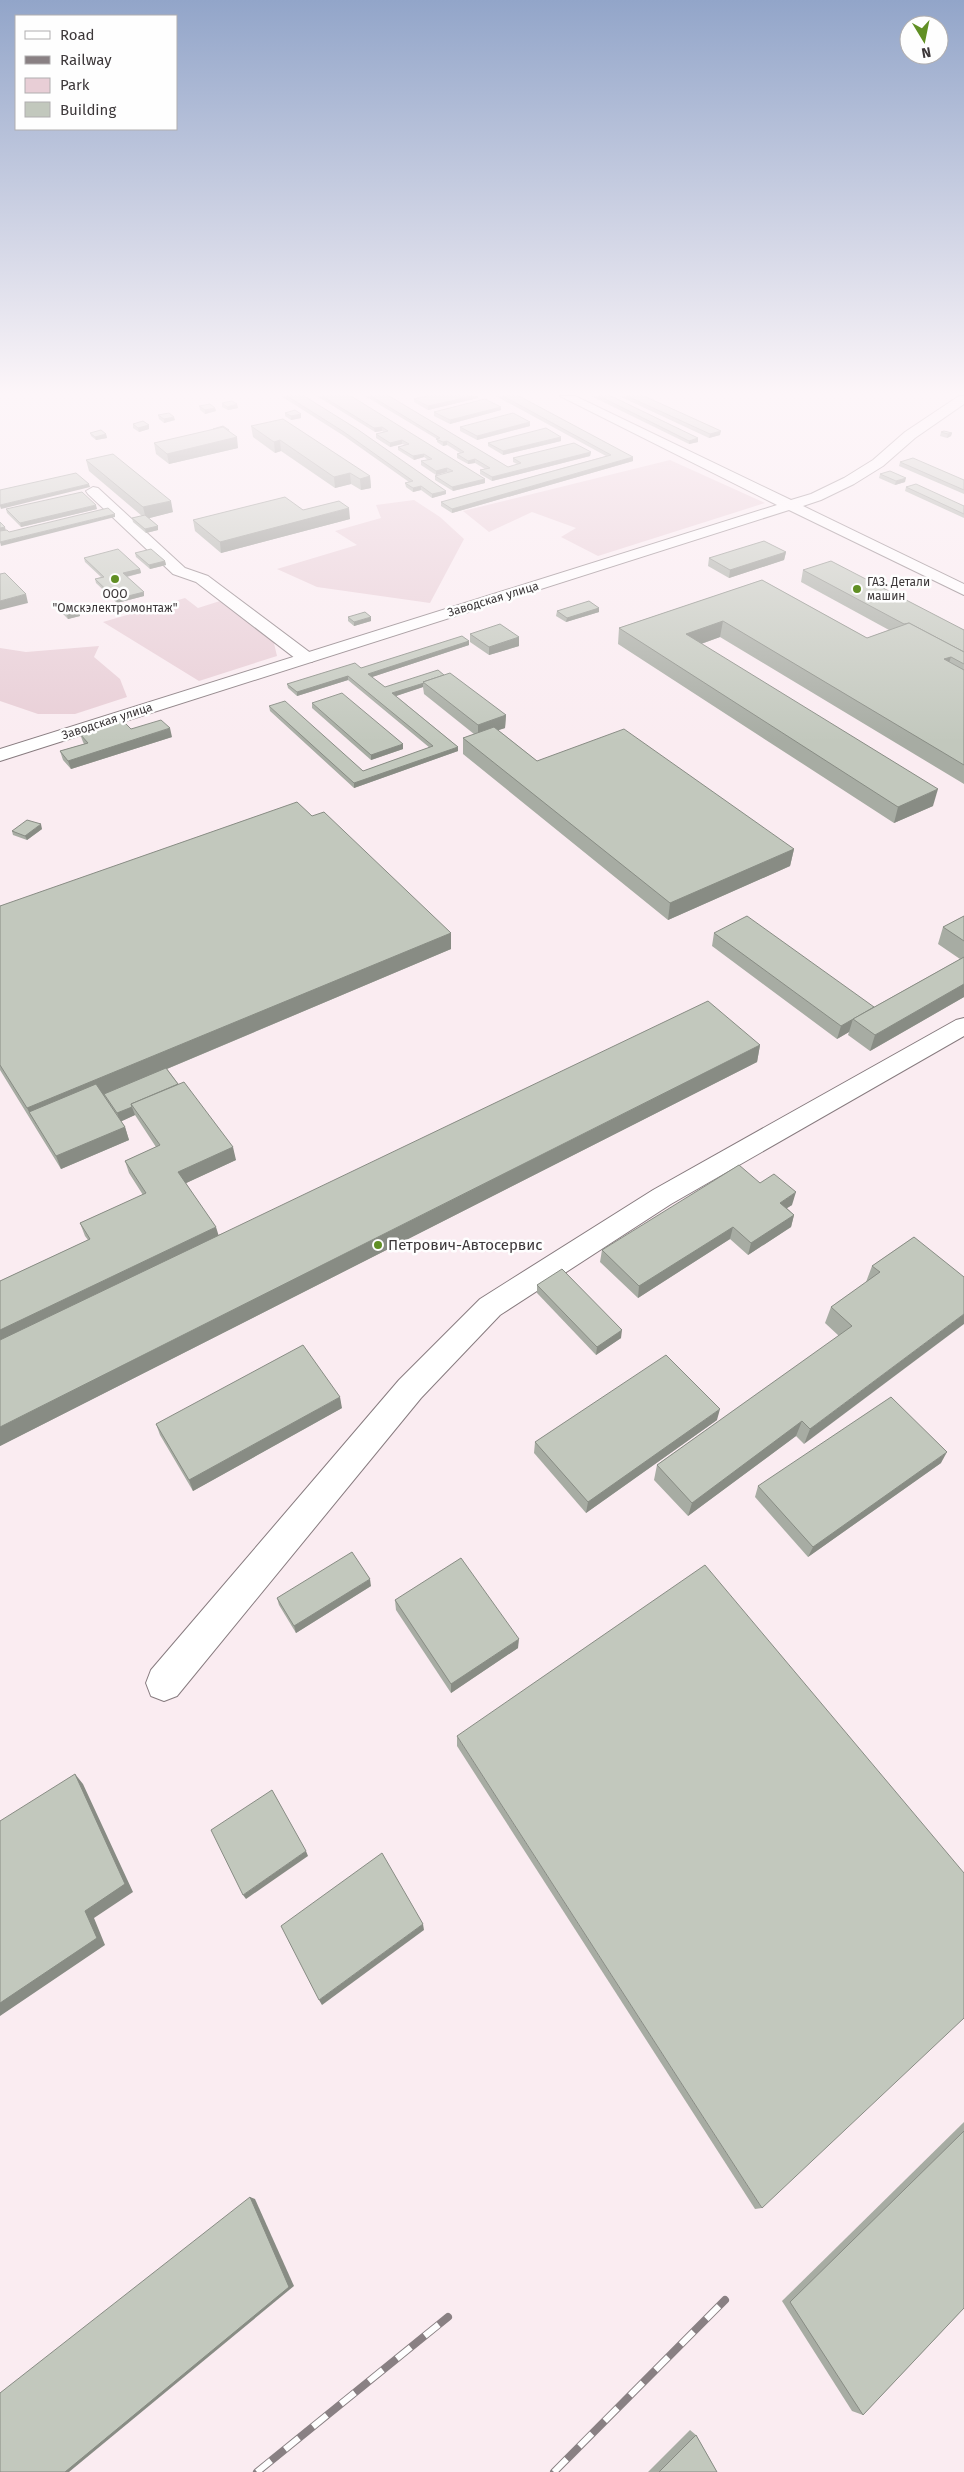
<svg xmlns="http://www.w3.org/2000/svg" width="964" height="2472" viewBox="0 0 964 2472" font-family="'Fira Sans',sans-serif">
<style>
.green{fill:#e8ced6}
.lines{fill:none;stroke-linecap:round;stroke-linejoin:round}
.street-casing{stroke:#877b7f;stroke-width:2}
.secondary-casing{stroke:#877b7f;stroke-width:2}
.street{fill:#fff;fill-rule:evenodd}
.secondary{fill:#fff;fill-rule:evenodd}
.rail-casing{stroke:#898083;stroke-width:8}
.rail{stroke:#fefefe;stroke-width:6;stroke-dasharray:18;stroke-linecap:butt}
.wall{fill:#a7aca3}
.shaded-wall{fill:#888c84}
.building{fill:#c2c8bd;stroke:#888c84}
.poi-dot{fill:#608f24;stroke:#fefefe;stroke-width:2}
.labels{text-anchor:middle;stroke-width:5;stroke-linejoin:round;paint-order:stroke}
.far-poi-label{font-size:12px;fill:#3c3739;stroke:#fefefe;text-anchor:start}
.far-street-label{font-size:12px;fill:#3c3739;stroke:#fefefe}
.poi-label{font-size:15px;fill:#3c3739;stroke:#fefefe;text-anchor:start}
</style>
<rect width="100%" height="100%" fill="#faecf1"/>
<g class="green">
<polygon points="670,460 765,503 598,556 561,537 576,528 532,512 489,532 463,511"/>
<polygon points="414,500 440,517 464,539 430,603 317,587 277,569 357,545 335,531 381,518 376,505"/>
<polygon points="185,598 198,608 220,601 273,639 277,656 199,681 103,622"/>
<polygon points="99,646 94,657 120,679 127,697 75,714 38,714 0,701 0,648 26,652"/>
</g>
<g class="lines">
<g class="street-casing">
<g id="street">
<polygon points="93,487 98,488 185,568 208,576 312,654 315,658 312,662 300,662 196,582 173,574 88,494 86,491"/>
<polygon points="964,1018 964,1036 671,1204 500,1315 421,1398 177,1696 164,1701 151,1696 146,1683 151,1670 399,1380 480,1299 653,1190 956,1020"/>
</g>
</g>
<g class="secondary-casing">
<polygon id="secondary" points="560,396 575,396 791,500 811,494 844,478 873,460 905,432 959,396 964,396 964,404 915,438 883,466 854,484 821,500 803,506 964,584 964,595 789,510 0,761 0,749 777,505"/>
</g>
<use href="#street" class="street"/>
<use href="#secondary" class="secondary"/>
<g class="rail-casing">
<g id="rail">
<polyline points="257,2472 448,2317"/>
<polyline points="554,2472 725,2300"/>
</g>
</g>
<use href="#rail" class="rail"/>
</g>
<g class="wall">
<polygon points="281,396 304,396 446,491 446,494 432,498 421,490 413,492 406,487 405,483 409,482 344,436"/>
<polygon points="317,396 351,396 485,483 453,491 435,480 435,476 448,473 447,472 436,475 421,465 421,461 428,460 424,457 414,460 398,450 398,447 405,445 402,444 390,447 376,438 376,434 384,432 382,431 375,432"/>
<polygon points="365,396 389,396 508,467 517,464 513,462 513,458 591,452 590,456 492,481 480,474 480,470 485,469 475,463 468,464 457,458 457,454 460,453 447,445 443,446 437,442 437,439"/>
<polygon points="496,396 519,396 633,461 452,513 441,506 441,502 606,456"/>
<polygon points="591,396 611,396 698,442 689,444"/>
<polygon points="619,396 644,396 720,435 709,438"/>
<polygon points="478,398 428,410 414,402 414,399"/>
<polygon points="222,403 237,404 238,408 228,410 222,407"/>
<polygon points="199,406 215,408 216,411 205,414 200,410"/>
<polygon points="501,407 501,410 450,424 434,416 434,412"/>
<polygon points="285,413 301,418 291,420 285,416"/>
<polygon points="158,415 175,420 164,423 159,419"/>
<polygon points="530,422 530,426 477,440 460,431 460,427"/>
<polygon points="133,424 149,425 149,429 139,432 133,428"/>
<polygon points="251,426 370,476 371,488 361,490 351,484 335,488 281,451 275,453 253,437"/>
<polygon points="213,430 229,430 238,448 169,464 156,454 154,443"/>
<polygon points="941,432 952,433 951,436 947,438 940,436"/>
<polygon points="90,433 106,434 107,438 96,440 91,436"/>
<polygon points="561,437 561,441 503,455 488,446 488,443"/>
<polygon points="86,460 173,512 149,518 158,526 158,530 146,533 133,522 132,518 142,516 89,471"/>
<polygon points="900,462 964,480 964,494 899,466"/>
<polygon points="880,474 905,482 895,485 879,478"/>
<polygon points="906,487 964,506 964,518 905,491"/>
<polygon points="6,509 97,509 21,527 7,513"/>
<polygon points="303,510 350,519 221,553 195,531 193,520"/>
<polygon points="786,552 784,560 729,578 708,566 709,558"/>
<polygon points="135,553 165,561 166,565 150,569 136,557"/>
<polygon points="84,558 140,569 141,573 127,577 144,596 117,603 96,583 95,579 101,577 85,562"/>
<polygon points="803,570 964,630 964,784 720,637 701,644 933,806 894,823 618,644 619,628 762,580 867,638 889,630 801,582"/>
<polygon points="599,608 599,612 566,622 556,616 557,611"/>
<polygon points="62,610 79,612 80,616 68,619 63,614"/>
<polygon points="348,617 371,621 354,626 348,621"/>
<polygon points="470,634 519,637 519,646 489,655 470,642"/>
<polygon points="469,641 469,645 372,677 385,687 444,675 506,715 505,728 498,730 537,761 794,849 790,866 668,920 463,754 463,738 474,734 424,694 423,687 396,696 458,747 458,751 354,788 270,711 269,706 363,771 430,748 348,680 297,696 288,688 287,684 361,668"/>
<polygon points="312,703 403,749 371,760 312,708"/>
<polygon points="131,729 172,737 71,769 63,760 60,751 84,744 83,742 80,734"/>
<polygon points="312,816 451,933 451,949 167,1069 236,1160 186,1183 218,1235 760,1045 757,1062 0,1446 0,1281 88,1240 85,1236 80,1223 143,1195 129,1173 125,1161 156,1147 135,1115 121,1121 125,1127 129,1140 61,1169 0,1070 0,906"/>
<polygon points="42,829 27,840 13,835 12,831"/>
<polygon points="964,916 964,997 870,1051 848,1035 849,1032 837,1039 712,946 714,933 874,1007 960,959 938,944 943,927"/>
<polygon points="760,1183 792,1205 787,1208 794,1215 791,1227 748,1255 730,1239 638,1298 600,1262 602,1250"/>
<polygon points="914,1237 804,1444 796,1436 688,1516 654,1480 657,1465 839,1336 825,1323 831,1307 867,1282 866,1282 872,1266"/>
<polygon points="537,1285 621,1338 596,1355 537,1293"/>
<polygon points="342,1408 193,1491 160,1435 156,1424"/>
<polygon points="717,1420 586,1513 534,1453 535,1442"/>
<polygon points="941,1463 808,1557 755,1497 758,1486"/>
<polygon points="371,1586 296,1633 279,1605 277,1598"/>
<polygon points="395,1600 518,1648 451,1693 396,1610"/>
<polygon points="457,1736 762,2208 755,2209 457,1746"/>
<polygon points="964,2122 964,2308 863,2415 852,2411 782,2301"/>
<polygon points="690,2430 696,2435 717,2472 648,2472"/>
</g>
<g class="shaded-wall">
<polygon points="473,396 478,396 478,398 428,410 428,406"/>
<polygon points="237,404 238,408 228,410 227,407"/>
<polygon points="501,407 501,410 450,424 450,420"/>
<polygon points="215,408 216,411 205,414 205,410"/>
<polygon points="301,414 301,418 291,420 291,416"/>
<polygon points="174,417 175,420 164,423 164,419"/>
<polygon points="530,422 530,426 477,440 477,436"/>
<polygon points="149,425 149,429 139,432 138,428"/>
<polygon points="382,427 382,431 375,432 374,428"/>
<polygon points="721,431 720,435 709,438 710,434"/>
<polygon points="952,433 951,436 947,438 948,434"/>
<polygon points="106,434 107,438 96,440 95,437"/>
<polygon points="237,437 238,448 169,464 167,454"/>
<polygon points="561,437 561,441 503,455 503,451"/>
<polygon points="698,438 698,442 689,444 689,441"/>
<polygon points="280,440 281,451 275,453 274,442"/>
<polygon points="402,440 402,444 390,447 390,443"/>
<polygon points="447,441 447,445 443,446 443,442"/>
<polygon points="591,452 590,456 492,481 492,477"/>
<polygon points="424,454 424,457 414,460 413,456"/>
<polygon points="633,457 633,461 452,513 452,509"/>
<polygon points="475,459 475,463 468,464 468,461"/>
<polygon points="447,468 447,472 436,475 436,471"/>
<polygon points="350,473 351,484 335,488 334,477"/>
<polygon points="370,476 371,488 361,490 360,479"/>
<polygon points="906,478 905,482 895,485 896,481"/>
<polygon points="485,479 485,483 453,491 452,487"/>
<polygon points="89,484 90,487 1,509 0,506 0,505"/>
<polygon points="421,486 421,490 413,492 413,488"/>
<polygon points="446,491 446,494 432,498 432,494"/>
<polygon points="171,501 173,512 146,519 143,507"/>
<polygon points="96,505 97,509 21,527 20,523"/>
<polygon points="349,508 350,519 221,553 220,542"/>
<polygon points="115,514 115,517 1,546 0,542"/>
<polygon points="158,526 158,530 146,533 145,529"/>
<polygon points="5,527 6,531 0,532 0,528"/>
<polygon points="786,552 784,560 729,578 730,570"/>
<polygon points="165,561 166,565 150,569 149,565"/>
<polygon points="140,569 141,573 124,577 123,573"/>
<polygon points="144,592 144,596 117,603 116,599"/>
<polygon points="26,594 28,603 0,610 0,601"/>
<polygon points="599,608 599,612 566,622 567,618"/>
<polygon points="79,612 80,616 68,619 67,615"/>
<polygon points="371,617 371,621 354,626 354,622"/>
<polygon points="723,621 720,637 684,650 686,634"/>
<polygon points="519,637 519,646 489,655 489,647"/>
<polygon points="469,641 469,645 369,678 368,674"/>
<polygon points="951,657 946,672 944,659"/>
<polygon points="348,676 348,680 297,696 297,692"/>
<polygon points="423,683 423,687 393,697 392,693"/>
<polygon points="506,715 505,728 478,737 478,725"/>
<polygon points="170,728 172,737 71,769 68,761"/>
<polygon points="403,744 403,749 371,760 371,755"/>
<polygon points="458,747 458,751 354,788 354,783"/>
<polygon points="938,789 933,806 894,823 898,807"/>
<polygon points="41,824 42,829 27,840 25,836"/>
<polygon points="794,849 790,866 668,920 670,903"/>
<polygon points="451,933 451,949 36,1124 29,1112 27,1108"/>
<polygon points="964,984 964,997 870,1051 875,1035"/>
<polygon points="853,1019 849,1032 837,1039 841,1026"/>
<polygon points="760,1045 757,1062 0,1446 0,1427"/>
<polygon points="132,1107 135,1115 120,1122 117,1113"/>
<polygon points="125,1127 129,1140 61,1169 56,1156"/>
<polygon points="233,1147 236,1160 182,1185 178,1172"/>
<polygon points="796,1192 792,1205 776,1215 780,1203"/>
<polygon points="794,1215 791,1227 748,1255 751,1243"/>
<polygon points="216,1227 220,1240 0,1345 0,1330"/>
<polygon points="733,1227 730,1239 638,1298 639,1286"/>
<polygon points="964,1314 964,1324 804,1444 810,1429"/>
<polygon points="622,1330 621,1338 596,1355 597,1347"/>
<polygon points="340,1397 342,1408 193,1491 189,1480"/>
<polygon points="720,1409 717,1420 586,1513 588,1502"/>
<polygon points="802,1421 796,1436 688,1516 692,1503"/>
<polygon points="947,1452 941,1463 808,1557 813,1547"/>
<polygon points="370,1579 371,1586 296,1633 294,1626"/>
<polygon points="519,1639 518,1648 451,1693 451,1684"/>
<polygon points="75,1774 83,1784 133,1892 94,1918 105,1945 0,2016 0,2003 85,1911"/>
<polygon points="306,1851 308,1856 246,1899 243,1895"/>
<polygon points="423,1924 424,1930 322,2005 319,2000"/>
<polygon points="250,2197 255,2199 294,2286 69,2472 65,2472"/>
</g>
<g class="building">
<polygon points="287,396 304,396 357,429 446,491 432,494 421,486 413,488 405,483 413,481 344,432"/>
<polygon points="322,396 351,396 485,479 452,487 435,476 453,471 447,468 436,471 421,461 432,459 424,454 413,456 398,447 409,444 402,440 390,443 376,434 388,431 382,427 374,428"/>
<polygon points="371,396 389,396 508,467 521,463 513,458 574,443 591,452 492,477 480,470 490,468 475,459 468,461 457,454 464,452 447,441 443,442 436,439 440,438"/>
<polygon points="427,396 473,396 428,406 414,399"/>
<polygon points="503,396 519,396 633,457 452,509 441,502 611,455"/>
<polygon points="599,396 611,396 698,438 689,441"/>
<polygon points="627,396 644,396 721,431 710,434"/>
<polygon points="485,399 501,407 450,420 434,412"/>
<polygon points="232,401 237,404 227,407 222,403"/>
<polygon points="210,404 215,408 205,410 199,406"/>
<polygon points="295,410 301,414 291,416 285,413"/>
<polygon points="169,413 174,417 164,419 158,415"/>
<polygon points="513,413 530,422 477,436 460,427"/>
<polygon points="283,419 370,476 360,479 350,473 334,477 280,440 274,442 251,426"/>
<polygon points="143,421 149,425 138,428 133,424"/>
<polygon points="223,426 229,430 227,431 223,427 214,429 213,429"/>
<polygon points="223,427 237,437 167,454 154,443"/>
<polygon points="546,428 561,437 503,451 488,443"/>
<polygon points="101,430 106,434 95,437 90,433"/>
<polygon points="944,431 952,433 948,434 941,432"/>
<polygon points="113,454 171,501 143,507 86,460"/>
<polygon points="913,458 964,480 964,490 900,462"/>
<polygon points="890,471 906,478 896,481 880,474"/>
<polygon points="76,473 89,484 0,505 0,490"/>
<polygon points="916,484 964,506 964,514 906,487"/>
<polygon points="82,492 96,505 20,523 6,509"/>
<polygon points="285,497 303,510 339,501 349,508 220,542 193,520"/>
<polygon points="108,508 115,514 0,542 0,531 7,530 9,532"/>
<polygon points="145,515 158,526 145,529 132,518"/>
<polygon points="0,522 5,527 0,528"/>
<polygon points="764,541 786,552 730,570 709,558"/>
<polygon points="118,549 140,569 123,573 144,592 116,599 95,579 104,577 84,558"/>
<polygon points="151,549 165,561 149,565 135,553"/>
<polygon points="831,561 964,630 964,652 909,623 904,624 803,570"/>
<polygon points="5,573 26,594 0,601 0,574"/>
<polygon points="762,580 867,638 909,623 964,652 964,664 951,657 944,659 964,670 964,765 723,621 686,634 938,789 898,807 619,628"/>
<polygon points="589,601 599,608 567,618 557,611"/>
<polygon points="74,607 79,612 67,615 62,610"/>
<polygon points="365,612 371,617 354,622 348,617"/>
<polygon points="500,624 519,637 489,647 470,634"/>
<polygon points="462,636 469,641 368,674 385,687 438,670 444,675 423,682 424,683 392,693 458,747 354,783 269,706 285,701 363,771 433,746 348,676 297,692 287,684 355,663 361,668"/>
<polygon points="450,673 506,715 478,725 423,682"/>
<polygon points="342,693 403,744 371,755 312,703"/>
<polygon points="161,720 170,728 68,761 60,751 88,743 80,734 123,721 131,729"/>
<polygon points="494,727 537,761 624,729 794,849 670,903 463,738"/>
<polygon points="297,802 312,816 324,812 451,933 27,1108 0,1065 0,906"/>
<polygon points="27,820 41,824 25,836 12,831"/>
<polygon points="747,916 874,1007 841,1026 714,933"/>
<polygon points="964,916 964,941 943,927"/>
<polygon points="964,957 964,984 875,1035 853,1019"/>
<polygon points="708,1001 760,1045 0,1427 0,1340"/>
<polygon points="166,1068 178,1084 131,1104 132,1107 117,1113 104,1094"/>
<polygon points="184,1082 233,1147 178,1172 216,1227 0,1330 0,1281 90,1239 80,1223 146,1193 125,1161 160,1145 131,1104"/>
<polygon points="96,1084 125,1127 56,1156 29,1112"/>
<polygon points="739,1165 760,1183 774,1174 796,1192 780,1203 794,1215 751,1243 733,1227 639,1286 602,1250"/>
<polygon points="914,1237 964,1277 964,1314 810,1429 802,1421 692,1503 657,1465 852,1326 831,1307 880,1272 872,1266"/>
<polygon points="562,1269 622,1330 597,1347 537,1285"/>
<polygon points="303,1345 340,1397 189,1480 156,1424"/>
<polygon points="666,1355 720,1409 588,1502 535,1442"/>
<polygon points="891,1397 947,1452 813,1547 758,1486"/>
<polygon points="352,1552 370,1579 294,1626 277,1598"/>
<polygon points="461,1558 519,1639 451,1684 395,1600"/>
<polygon points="705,1565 964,1873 964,2018 762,2208 457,1736"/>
<polygon points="75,1774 125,1884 85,1911 97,1938 0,2003 0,1821"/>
<polygon points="272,1790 306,1851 243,1895 211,1830"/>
<polygon points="382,1853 423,1924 319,2000 281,1926"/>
<polygon points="964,2131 964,2308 863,2415 790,2302"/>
<polygon points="250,2197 289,2287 65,2472 0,2472 0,2393"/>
<polygon points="696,2435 717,2472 659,2472"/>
</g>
<linearGradient id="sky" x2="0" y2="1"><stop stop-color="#92a5c9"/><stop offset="0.53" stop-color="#fdf6f9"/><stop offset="1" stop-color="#fdf6f9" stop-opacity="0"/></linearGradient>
<rect width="964" height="742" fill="url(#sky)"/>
<g class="poi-dot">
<circle cx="115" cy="579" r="5"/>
<circle cx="857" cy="589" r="5"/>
<circle cx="378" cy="1245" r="5"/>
</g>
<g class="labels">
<g class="far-poi-label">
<text x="867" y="586">ГАЗ. Детали<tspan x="867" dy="14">машин</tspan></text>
<text x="115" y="598" text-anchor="middle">ООО<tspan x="115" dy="14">"Омскэлектромонтаж"</tspan></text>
</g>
<g class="far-street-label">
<text transform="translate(493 599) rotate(-17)" y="4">Заводская улица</text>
<text transform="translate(107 721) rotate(-18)" y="4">Заводская улица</text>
</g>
<g class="poi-label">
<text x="388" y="1250">Петрович-Автосервис</text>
</g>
</g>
<rect x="15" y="15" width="162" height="115" fill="#fefefe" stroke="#b0aeaf"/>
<rect x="25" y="31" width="25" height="8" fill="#ffffff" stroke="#b0aeaf"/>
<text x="60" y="40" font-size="15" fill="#3c3739">Road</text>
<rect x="25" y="56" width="25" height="8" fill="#898083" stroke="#b0aeaf"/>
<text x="60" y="65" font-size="15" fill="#3c3739">Railway</text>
<rect x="25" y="78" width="25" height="15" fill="#e8ced6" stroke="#b0aeaf"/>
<text x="60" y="90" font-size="15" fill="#3c3739">Park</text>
<rect x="25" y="102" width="25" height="15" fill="#c2c8bd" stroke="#b0aeaf"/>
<text x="60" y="115" font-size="15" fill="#3c3739">Building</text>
<g transform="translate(924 40) rotate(170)"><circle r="24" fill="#fefefe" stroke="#b0aeaf"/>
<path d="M0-4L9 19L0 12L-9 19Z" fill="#608f24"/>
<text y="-8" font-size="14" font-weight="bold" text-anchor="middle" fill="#3c3739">N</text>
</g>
</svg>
